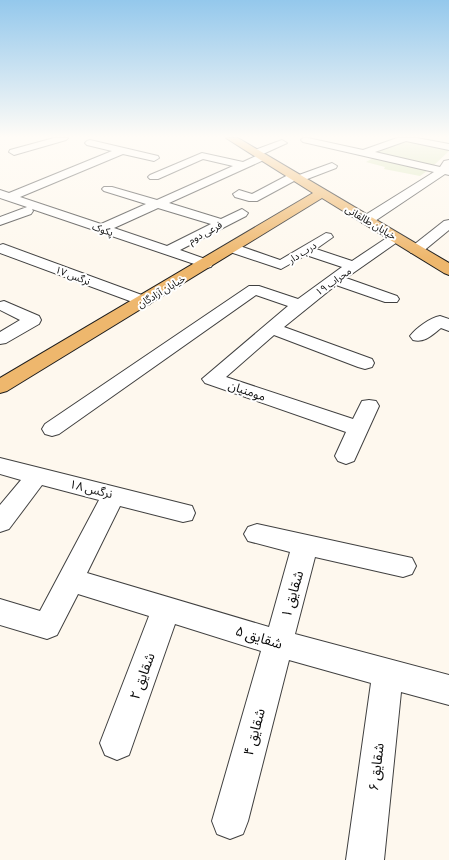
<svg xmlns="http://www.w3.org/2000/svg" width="449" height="860" viewBox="0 0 449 860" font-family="Literata,'Noto Sans Arabic',serif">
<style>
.green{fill:#d9e6ba}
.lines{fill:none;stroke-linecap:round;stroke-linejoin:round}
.minor-casing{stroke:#404040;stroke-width:2}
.major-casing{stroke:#1e1e1e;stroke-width:2}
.minor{fill:#fff;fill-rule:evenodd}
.major{fill:#eeb76d;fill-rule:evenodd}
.labels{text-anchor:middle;stroke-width:4;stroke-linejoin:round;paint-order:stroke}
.far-street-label{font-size:10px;fill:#0d0d0d;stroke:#fff}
.street-label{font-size:12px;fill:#0d0d0d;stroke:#fff}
.near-street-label{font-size:14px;fill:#0d0d0d;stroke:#fff}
</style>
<rect width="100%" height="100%" fill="#fef8ee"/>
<g class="green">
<polygon points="407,140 449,149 449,151 433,166 374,153"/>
<polygon points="375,157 431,168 420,176 384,169 385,167 366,162"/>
</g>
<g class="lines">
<g class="minor-casing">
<g id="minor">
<polygon points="54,138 68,138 66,140 14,155 9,152 10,150"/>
<polygon points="303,138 308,138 363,150 397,138 417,138 449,144 449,150 406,141 375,152 440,167 444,161 449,160 449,175 445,174 372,223 362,223 361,220 362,217 434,172 303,142 301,140"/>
<path d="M90 140 158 156 159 158 154 161 123 154 20 197 101 224 146 204 104 191 102 189 104 187H112L157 200 233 166 203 159 158 179H150L148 177 150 175 202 153 243 162 256 156 251 153 252 151 282 140 287 143 263 154 267 157 266 159 169 203 221 219 242 209 248 213 246 216 180 250 211 261 213 264 211 267 206 268 32 209 33 211 31 214 0 225V217L27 207 0 198V190L9 193 112 151 87 145 85 143 87 141ZM158 208 211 224 167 246 114 228Z"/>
<polygon points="332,163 337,166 336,168 302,181 294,181 257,201 249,201 235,197 233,194 239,190 252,194 290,174 294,173 299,175"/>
<polygon points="449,220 449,230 421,253 411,253 409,250 411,247 444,221"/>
<polygon points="326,233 331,234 333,237 316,249 352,261 391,235 401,235 403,238 346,278 397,296 399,299 397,302 385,302 336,285 284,327 372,359 374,363 372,367 365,369 358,367 274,335 226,377 353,419 362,401 369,400 376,401 379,406 354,461 346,464 338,461 335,456 346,432 205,383 202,379 288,306 256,295 59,434 52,436 45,434 42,429 45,424 249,286 259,286 298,299 342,267 306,255 281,269 227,251 225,248 227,245 237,245 280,260"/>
<polygon points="3,244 150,298 152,301 150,304 144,306 138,304 0,253 0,245"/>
<polygon points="4,301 39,316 41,320 39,324 6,343 0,344 0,332 20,320 0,310 0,302"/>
<path d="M440 316 449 319V331L441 328C432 335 425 343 413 340L410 336C416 328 430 318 440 316Z"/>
<polygon points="0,458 192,506 195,513 192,520 183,522 120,506 87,573 269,627 290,552 248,541 244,534 248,527 257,524 412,558 416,566 412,574 403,577 315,557 295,634 449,675 449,705 401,692 384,860 346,860 371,683 289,660 248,821 243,834 230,839 217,834 212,821 261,651 175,624 129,755 117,760 105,755 100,743 149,616 78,594 57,635 47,639 0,625 0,599 40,611 99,500 42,485 9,529 0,532 0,505 21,480 0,474"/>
</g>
</g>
<g class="major-casing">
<polygon id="major" points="226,138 238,138 449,263 449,275 444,273 322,198 7,391 0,393 0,378 313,193"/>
</g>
<use href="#minor" class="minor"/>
<use href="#major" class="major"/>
</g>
<linearGradient id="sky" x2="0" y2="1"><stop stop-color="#94c8ec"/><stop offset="0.53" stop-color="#fffcf7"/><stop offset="1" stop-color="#fffcf7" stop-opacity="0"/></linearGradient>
<rect width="449" height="258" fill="url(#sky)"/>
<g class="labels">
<g class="far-street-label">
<text transform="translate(371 222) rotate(31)" y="4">خیابان طالقانی</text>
<text transform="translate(103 229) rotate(19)" y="4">پکوک</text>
<text transform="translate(205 232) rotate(-28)" y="4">فرعی دوم</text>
<text transform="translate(302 252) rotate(-32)" y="4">درب دار</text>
<text transform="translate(73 275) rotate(21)" y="4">نرگس ۱۷</text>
<text transform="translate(333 281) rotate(-35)" y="4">محراب ۱۹</text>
<text transform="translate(161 291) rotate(-31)" y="4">خیابان آزادگان</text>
</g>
<g class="street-label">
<text transform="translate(247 391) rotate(19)" y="4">مومنیان</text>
<text transform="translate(91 489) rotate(14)" y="4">نرگس ۱۸</text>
</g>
<g class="near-street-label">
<text transform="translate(292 594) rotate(-74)" y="5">شقایق ۱</text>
<text transform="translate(259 637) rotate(17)" y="5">شقایق ۵</text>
<text transform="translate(142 676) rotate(-70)" y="5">شقایق ۲</text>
<text transform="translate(254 732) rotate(-75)" y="5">شقایق ۴</text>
<text transform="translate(376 767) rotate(-83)" y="5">شقایق ۶</text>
</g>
</g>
</svg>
